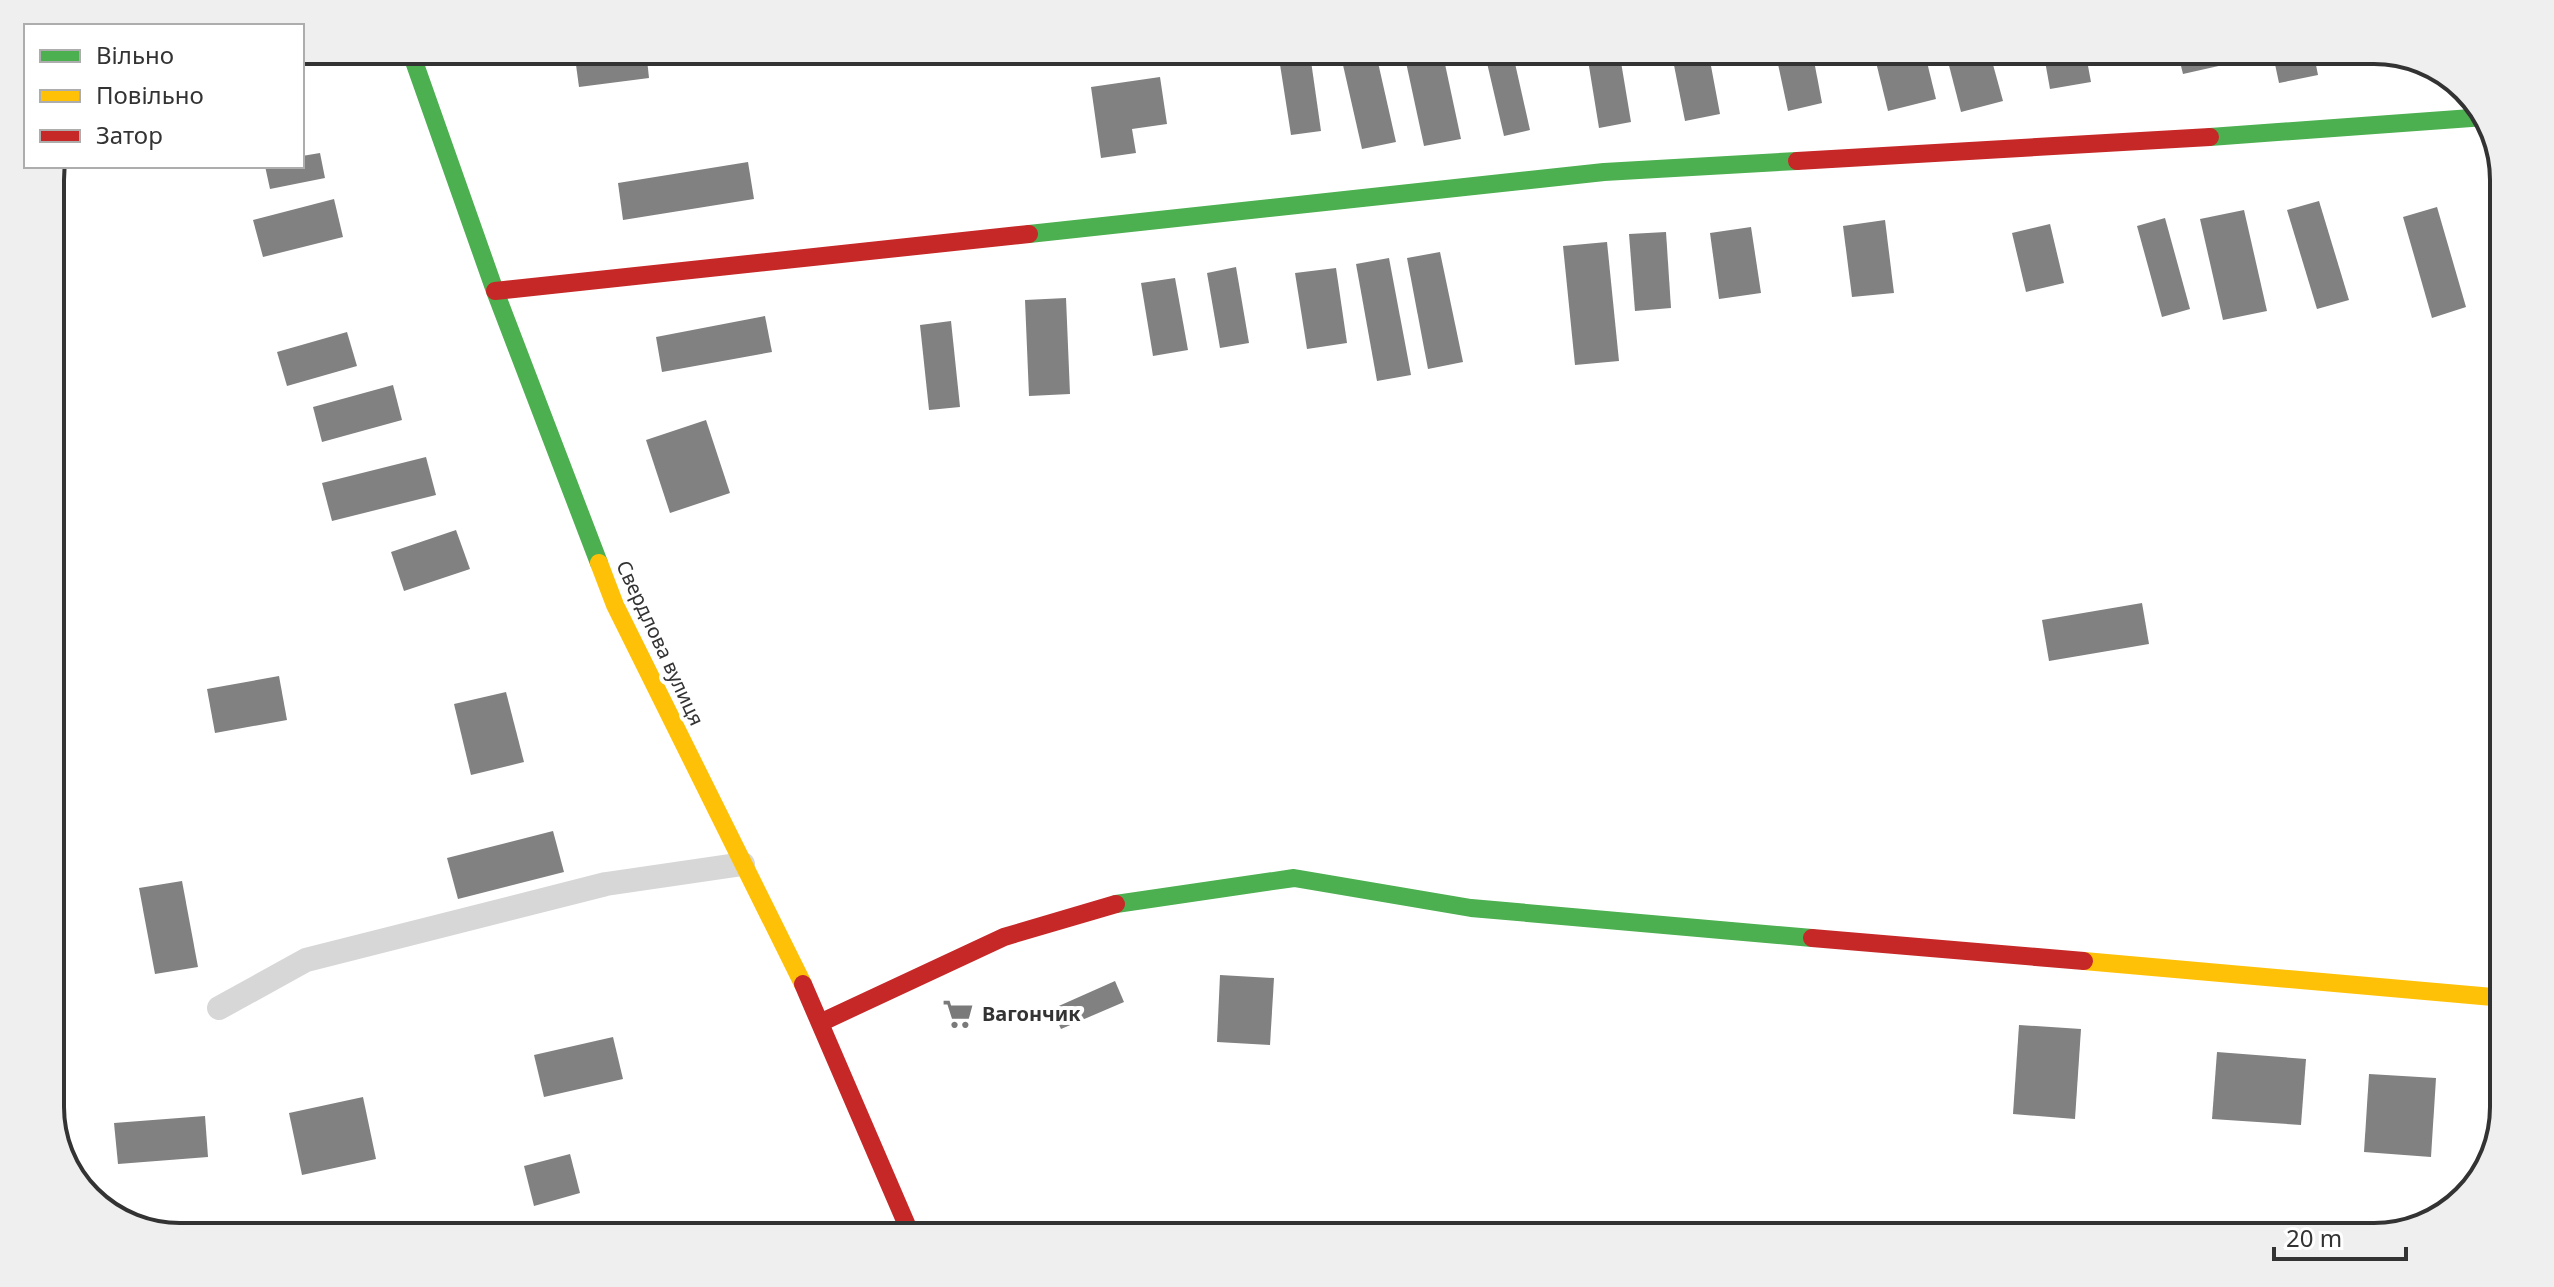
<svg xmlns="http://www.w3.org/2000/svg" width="2554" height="1287" viewBox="0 0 2554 1287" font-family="'Noto Sans',sans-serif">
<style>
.building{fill:#818181}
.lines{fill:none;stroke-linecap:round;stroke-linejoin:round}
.lane{stroke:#d7d7d7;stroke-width:24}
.fast{stroke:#4caf50;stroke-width:18}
.slow{stroke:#ffc107;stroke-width:18}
.jam{stroke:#c62828;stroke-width:18}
.labels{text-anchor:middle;stroke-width:8;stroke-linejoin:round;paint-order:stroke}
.street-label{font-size:20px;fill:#333;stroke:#fff}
.poi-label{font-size:20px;font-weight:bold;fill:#333;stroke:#fff;text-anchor:start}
.rim{fill:none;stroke:#333;stroke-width:4}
</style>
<rect width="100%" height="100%" fill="#fff"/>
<g class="building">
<polygon points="574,50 646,50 649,78 579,87"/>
<polygon points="1421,50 1442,50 1461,139 1424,146 1404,53"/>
<polygon points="1484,50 1512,50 1530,130 1504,136"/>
<polygon points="1619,50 1631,122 1599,128 1587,54"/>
<polygon points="1671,50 1708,50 1720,114 1685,121"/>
<polygon points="1775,50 1812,50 1822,103 1788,111"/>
<polygon points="1873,50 1924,50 1936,99 1888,111"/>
<polygon points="1945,50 1989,50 2003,101 1961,112"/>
<polygon points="2043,50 2085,50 2091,82 2050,89"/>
<polygon points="2177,50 2219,50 2223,65 2183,74"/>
<polygon points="2272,50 2313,50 2318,75 2279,83"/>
<polygon points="2346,50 2369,50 2370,51 2347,56"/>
<polygon points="1310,54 1321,131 1291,135 1279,58"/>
<polygon points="1377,58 1396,142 1362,149 1343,65"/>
<polygon points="1160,77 1167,124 1132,129 1136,153 1101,158 1091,87"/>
<polygon points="320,153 325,178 270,189 265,166 302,166 302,156"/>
<polygon points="748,162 754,199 623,220 618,183"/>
<polygon points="334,199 343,237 263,257 253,220"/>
<polygon points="2319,201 2349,300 2317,309 2287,210"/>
<polygon points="2437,207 2466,307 2432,318 2403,217"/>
<polygon points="2244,210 2267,311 2223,320 2200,219"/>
<polygon points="2165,218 2190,309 2162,317 2137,226"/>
<polygon points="1885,220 1894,293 1852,297 1843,226"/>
<polygon points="2050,224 2064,283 2026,292 2012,233"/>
<polygon points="1751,227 1761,293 1719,299 1710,233"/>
<polygon points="1666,232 1671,308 1635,311 1629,234"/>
<polygon points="1607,242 1619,361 1575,365 1563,246"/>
<polygon points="1440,252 1463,362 1428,369 1407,258"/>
<polygon points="1389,258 1411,375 1377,381 1356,264"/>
<polygon points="1236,267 1249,343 1220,348 1207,273"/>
<polygon points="1336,268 1347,343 1307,349 1295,273"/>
<polygon points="1175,278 1188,350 1153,356 1141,283"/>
<polygon points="1066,298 1070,394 1029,396 1025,300"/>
<polygon points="765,316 772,352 662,372 656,337"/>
<polygon points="951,321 960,407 929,410 920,325"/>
<polygon points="347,332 357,366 287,386 277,352"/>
<polygon points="393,385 402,420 322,442 313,407"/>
<polygon points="706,420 730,493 670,513 646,440"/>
<polygon points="426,457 436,495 332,521 322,483"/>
<polygon points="456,530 470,569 404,591 391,552"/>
<polygon points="2142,603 2149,644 2049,661 2042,620"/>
<polygon points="279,676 287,720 215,733 207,689"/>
<polygon points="506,692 524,762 471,775 454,704"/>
<polygon points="553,831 564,872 458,899 447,858"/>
<polygon points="182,881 198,967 155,974 139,888"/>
<polygon points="1220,975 1274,978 1270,1045 1217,1042"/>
<polygon points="1115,981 1124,1002 1061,1029 1052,1009"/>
<polygon points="2019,1025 2081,1029 2075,1119 2013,1114"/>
<polygon points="613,1037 623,1079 544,1097 534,1055"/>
<polygon points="2217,1052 2306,1059 2301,1125 2212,1119"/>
<polygon points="2369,1074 2436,1078 2431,1157 2364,1152"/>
<polygon points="363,1097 376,1159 302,1175 289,1113"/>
<polygon points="205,1116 208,1157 118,1164 114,1123"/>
<polygon points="570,1154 580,1193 534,1206 524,1166"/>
</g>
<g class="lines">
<polyline class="lane" points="219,1008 306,960 606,884 743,864"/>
<g class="fast">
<polyline points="410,50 495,291 599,563"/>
<polyline points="2210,137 2485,117"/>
<polyline points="1029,234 1604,172 1797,161"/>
<polyline points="1116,904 1294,878 1471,908 1812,938"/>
</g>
<g class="slow">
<polyline points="599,563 615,605 803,984"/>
<polyline points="2084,961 2504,998"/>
</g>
<g class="jam">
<polyline points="1797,161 2210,137"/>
<polyline points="495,291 1029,234"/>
<polyline points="1812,938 2084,961"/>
<polyline points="803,984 912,1237"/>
<polyline points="822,1022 1004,937 1116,904"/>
</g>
</g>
<defs>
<g id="supermarket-bare" transform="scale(2.4)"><path d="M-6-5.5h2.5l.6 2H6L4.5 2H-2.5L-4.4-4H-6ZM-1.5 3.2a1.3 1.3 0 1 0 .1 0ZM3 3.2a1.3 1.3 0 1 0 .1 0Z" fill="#7a7a7a" stroke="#fff" stroke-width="2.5" paint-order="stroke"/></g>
</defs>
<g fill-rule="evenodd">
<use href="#supermarket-bare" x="958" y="1014"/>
</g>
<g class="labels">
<g class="street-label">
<text transform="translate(660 643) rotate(65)" y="7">Свердлова вулиця</text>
</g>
<g class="poi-label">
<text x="982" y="1021">Вагончик</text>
</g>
</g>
<path d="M0 0H2554V1287H0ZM180 64H2374A116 116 0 0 1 2490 180V1107A116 116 0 0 1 2374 1223H180A116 116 0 0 1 64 1107V180A116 116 0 0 1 180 64Z" fill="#efefef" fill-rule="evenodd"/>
<path class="rim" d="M180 64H2374A116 116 0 0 1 2490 180V1107A116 116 0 0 1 2374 1223H180A116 116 0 0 1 64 1107V180A116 116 0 0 1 180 64Z"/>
<rect x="24" y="24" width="280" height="144" fill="#ffffff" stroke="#adadad" stroke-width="2"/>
<rect x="40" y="50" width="40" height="12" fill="#4caf50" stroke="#adadad" stroke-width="2"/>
<text x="96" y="64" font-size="24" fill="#333333">Вільно</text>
<rect x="40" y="90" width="40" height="12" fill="#ffc107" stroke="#adadad" stroke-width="2"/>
<text x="96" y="104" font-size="24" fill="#333333">Повільно</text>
<rect x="40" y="130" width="40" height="12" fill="#c62828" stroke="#adadad" stroke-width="2"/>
<text x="96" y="144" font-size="24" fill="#333333">Затор</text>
<path d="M2274 1247v12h132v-12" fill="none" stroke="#333333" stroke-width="4"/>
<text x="2286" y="1247" font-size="24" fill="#333333" stroke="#ffffff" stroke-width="6" paint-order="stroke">20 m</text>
</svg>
